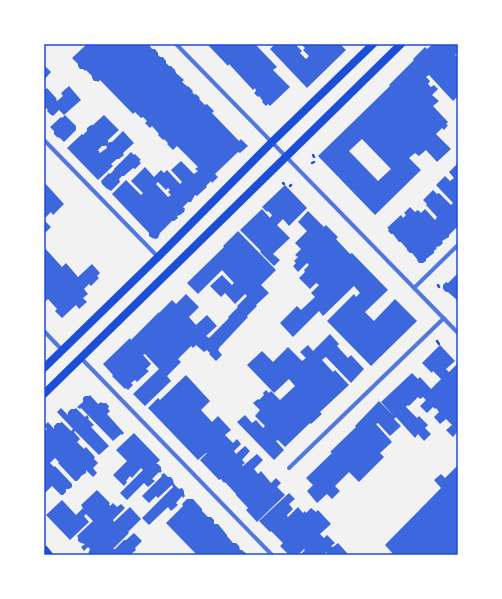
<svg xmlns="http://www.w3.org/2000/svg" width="502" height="599" viewBox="0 0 502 599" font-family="Poppins,sans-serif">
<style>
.building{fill:#3d67dc;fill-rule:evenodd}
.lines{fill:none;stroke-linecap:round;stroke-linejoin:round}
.path{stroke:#1d4ed8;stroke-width:2.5}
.minor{stroke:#5277de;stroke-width:4}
.secondary{stroke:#1d4ed8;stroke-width:8}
.neatline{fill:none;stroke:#1d4ed8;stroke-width:1.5}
</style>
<rect width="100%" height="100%" fill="#f2f2f2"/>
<g class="building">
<path d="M87 44H150V46L152 49H155L158 53V55L160 57H163L166 61V63L169 66H171L175 70 176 73 184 80 182 82 188 87V86L193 91 192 92 195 95 196 94 200 98 199 99 205 105 207 104 214 111 212 113 239 141 241 139 248 146 240 153 238 152 215 174 218 177 212 183 211 181 206 186 207 187 197 196 195 195 191 202H188L183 207 185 209 184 212 180 215 177 216 178 218 174 221H172L160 233 158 238 156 239 152 238 149 236V233L112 194 126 180 141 195 143 193 131 181 145 167 154 177 161 170 164 173 167 170 180 184 182 182 171 170 181 161 194 174 198 171 195 169 198 167 177 146 173 150 167 144 168 143 164 139 163 140 158 135 159 134 152 126 150 128 145 123 147 121 143 117 141 118 135 112 133 114 100 80 98 82 97 81H94L92 78V76L86 70 85 71 83 69H80L78 66V64L72 58ZM158 182 166 190 168 188 170 190 168 192 171 195 168 197 156 184Z"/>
<polygon points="207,44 255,44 277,67 273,70 290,87 270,106 268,104 266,106 262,102 263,101 259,96 258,97 254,93 256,91 255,88 253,90 229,64 228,66"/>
<polygon points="275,44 295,44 302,51 300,53 306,59 309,56 303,50 305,48 301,44 340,44 346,50 307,88 270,49"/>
<path d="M433 44H458V55L456 54 455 55 458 57V96L453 101 429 75 426 77 430 81 428 84 431 87 434 85 438 89 432 95 439 101 433 106 448 122 446 124 448 125 444 130 442 128 436 134 451 149 437 162 426 150 419 156 415 153 409 158 421 170 375 215 318 156 390 86 389 85 414 60 413 59 425 47 427 49ZM362 139 391 169 378 181 349 151Z"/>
<polygon points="44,65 51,72 44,80"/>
<polygon points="69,86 81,100 64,115 59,110 53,116 52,115 51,115 47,111 48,110 46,108 44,110 44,91 47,88 57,99 56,99 57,101 63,96 61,93"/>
<polygon points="65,115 76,126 76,130 64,142 60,138 57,137 54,134 54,131 50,127 61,117 62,118"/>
<path d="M104 115 119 130 108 140V143L110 142H112L123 131 134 143 123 153 124 155 119 159H117L111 164 113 166 98 180 67 148 82 134 83 135 87 131V128L91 125H93ZM106 145 107 148 100 153 98 150 102 146H105Z"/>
<polygon points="131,152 134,155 135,154 141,160 139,161 141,163 135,169 133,168 124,176 122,176 119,179 120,182 111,191 106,188 102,184 101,181 109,173 110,174 114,170 114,169"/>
<polygon points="458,163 458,226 449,235 449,237 442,241 443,243 440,246 436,247 437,248 434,251 434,253 426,259 426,261 423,263 419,263 417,260 417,259 412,253 410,253 407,250 407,249 401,242 399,242 393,234 391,234 388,231 389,229 387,228 401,215 403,218 406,215 404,213 410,207 415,212 418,210 421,213 425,209 435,220 437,217 426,205 427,204 423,200 433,190 437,194 439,193 451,205 453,203 436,185 445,176 450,181 454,178 449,172"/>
<polygon points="44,182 64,204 53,215 51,212 44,219"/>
<polygon points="285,185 307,208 289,226 283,219 277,225 290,238 273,254 280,260 274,266 260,252 261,251 240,230 262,209 270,218 272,215 268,211 267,212 262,207"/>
<polygon points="308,211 324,227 326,225 338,237 336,239 350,254 352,253 388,290 365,312 374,321 395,299 417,321 371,366 327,321 354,294 356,297 360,293 354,286 323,316 319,311 293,337 280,323 297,306 301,310 315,297 311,293 319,285 316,283 310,289 299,278 305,272 304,270 309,265 307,263 298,272 293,266 296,263 294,261 298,257 295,255 301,249 295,243 307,231 298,222"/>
<polygon points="44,220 51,227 44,234"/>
<polygon points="238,231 276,270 261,285 269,293 256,305 257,306 247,316 248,317 219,348 219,349 218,350 222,355 216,361 209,354 210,353 207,350 204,352 196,345 193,348 191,346 178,359 181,362 167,376 171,381 145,406 133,394 159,369 145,354 143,355 151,364 146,369 149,371 137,382 135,380 131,383 133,385 128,390 126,388 125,389 112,376 113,375 103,364 130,338 131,340 159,312 159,313 172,300 176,304 186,294 199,307 189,317 196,325 207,315 217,326 206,336 209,338 229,318 228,317 238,307 237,306 247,296 245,294 235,304 225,293 221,297 210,286 222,275 232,285 234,283 222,270 198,294 187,283 224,247 223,246"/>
<polygon points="44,247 62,267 66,263 78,277 92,264 100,273 97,276 99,278 91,286 89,284 84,289 88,294 83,298 87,302 79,309 76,305 62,318 55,311 57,309 48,299 45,302 44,301"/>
<polygon points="458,273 458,301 448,292 446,292 443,289 443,285 446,282 448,283"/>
<polygon points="330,334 339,344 337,346 348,358 351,355 364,369 351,383 326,357 323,359 322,360 333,372 335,370 349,385 320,412 322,414 311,424 310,423 285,447 278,440 276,441 284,450 274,460 237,422 245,415 252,423 256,420 263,428 265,426 255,416 260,410 253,403 258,399 259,400 264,395 263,393 266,390 269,393 271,391 280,400 295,386 289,379 274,393 247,365 262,351 273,362 288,347 302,361 306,358 300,352 308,345 313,351"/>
<polygon points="440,345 455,361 446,369 449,372 458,363 458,431 453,437 446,430 452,425 446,419 440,424 434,417 439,412 436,408 435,409 433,407 427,413 420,406 426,400 423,397 420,399 418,397 409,406 408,405 406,407 417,418 419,416 428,425 425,428 431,434 424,441 418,434 415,438 396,417 394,419 401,426 390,436 378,423 376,424 392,442 380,453 384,457 359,482 349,472 335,486 340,491 332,499 327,494 317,503 307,491 313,485 306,478 332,453 330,452 356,427 355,426 379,401 394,416 381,402 412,373 418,379 420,377 431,389 441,379 433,371 432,373 422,363"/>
<polygon points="186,375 210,401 201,410 212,422 218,416 231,430 225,435 233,443 237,439 241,444 234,451 236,454 245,446 250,451 242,460 245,463 242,465 243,466 257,454 263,460 254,469 258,474 261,471 271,483 276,478 281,483 277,487 285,495 257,522 246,510 248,508 236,495 236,494 225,482 224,483 221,479 219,480 200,460 207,453 206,453 198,460 148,408 158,398 160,400"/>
<polygon points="90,395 98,404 101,402 102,403 106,403 109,406 108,409 110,411 107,414 124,433 122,435 121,434 113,441 81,408 80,409 77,407 83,402 83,398 85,396 89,396"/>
<polygon points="61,408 68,415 68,412 71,409 75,409 76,408 85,417 87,415 89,418 88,419 94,425 91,427 109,446 99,455 75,431 74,432 80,439 77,442 84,449 86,447 95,457 94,459 98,463 93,468 97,473 93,477 86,470 86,473 81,476 80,478 77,481 75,481 58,463 59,462 55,458 50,463 54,467 55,466 72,484 72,487 69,489 66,489 66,492 63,495 61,495 52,486 44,494 44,432 47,429 44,426 48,422 54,429 54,426 57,423 60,423 62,422 71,431 73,429 57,412"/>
<polygon points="134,433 160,460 156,464 158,464 161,467 161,470 162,471 160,473 159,472 152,479 155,481 148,487 144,483 127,500 120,493 143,470 141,468 132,478 130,476 126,481 127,482 124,486 113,475 127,461 116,450"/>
<polygon points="457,466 458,468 458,555 394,555 385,545 441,488 434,480 441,474 445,478"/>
<polygon points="164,473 168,477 171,477 173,480 174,484 179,489 182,488 184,491 184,494 185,496 183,498 182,496 176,503 178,505 171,511 168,507 149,525 142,518 173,487 172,485 158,498 156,496 149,503 142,496 162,476 161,475"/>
<polygon points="97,490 110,503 109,504 110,506 113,503 117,507 121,504 125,508 113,520 114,522 130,507 141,519 128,532 129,533 113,549 115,549 124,540 126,540 134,533 142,541 135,548 136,550 130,555 89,555 88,554 90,549 88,547 84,551 81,547 85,544 81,543 78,541 78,537 77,536 93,521 86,514 84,516 89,522 70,540 46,515 62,500 76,515 83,508 81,505"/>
<polygon points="289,493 295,499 289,504 293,509 287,515 287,516 288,517 298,507 303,513 305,511 306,513 311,508 316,512 318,510 331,524 320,534 324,538 327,535 335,543 331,546 333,547 338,543 347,553 345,555 325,555 327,553 327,552 323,555 300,555 305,550 304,549 298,555 289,555 280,546 283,543 271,531 270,532 259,521"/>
<polygon points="187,499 193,499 202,509 202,511 208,517 211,517 214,520 214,524 218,524 227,535 227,536 233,543 236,543 239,546 240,550 242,550 248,555 197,555 166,523 183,506 182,504"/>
</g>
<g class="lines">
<g class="path">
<polyline points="313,155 314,157"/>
<polyline points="312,163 314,162"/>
<polyline points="283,183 284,184"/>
<polyline points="290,186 291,185"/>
<polyline points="438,285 439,287"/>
<polyline points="437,341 439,344"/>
</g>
<g class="minor">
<polyline points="176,44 458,333"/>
<polyline points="44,140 158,257"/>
<polyline points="414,288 458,245"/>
<polyline points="44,331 62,350"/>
<polyline points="80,357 272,555"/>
<polyline points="289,468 444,318"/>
</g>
<g class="secondary">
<polyline points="44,368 158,257 272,142 373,44"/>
<polyline points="44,394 401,44"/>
<polyline points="44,549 49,555"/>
</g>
</g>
<rect width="502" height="599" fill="none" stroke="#ffffff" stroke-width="90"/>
<rect x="45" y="45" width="412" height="509" class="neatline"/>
</svg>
